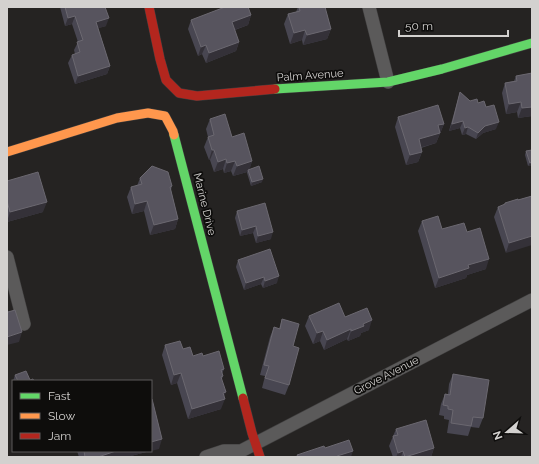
<svg xmlns="http://www.w3.org/2000/svg" width="539" height="464" viewBox="0 0 539 464" font-family="Raleway,sans-serif">
<style>
.lines{fill:none;stroke-linecap:round;stroke-linejoin:round}
.street-casing{stroke:#403f3f;stroke-width:14}
.fast-casing{stroke:#403f3f;stroke-width:10}
.slow-casing{stroke:#403f3f;stroke-width:10}
.jam-casing{stroke:#403f3f;stroke-width:10}
.street{stroke:#5b5a5a;stroke-width:13}
.fast{stroke:#63d668;stroke-width:9}
.slow{stroke:#ff974d;stroke-width:9}
.jam{stroke:#b3261e;stroke-width:9}
.wall{fill:#484651}
.shaded-wall{fill:#343138}
.building{fill:#57545e;stroke:#6b6870}
.labels{text-anchor:middle;stroke-width:3.5;stroke-linejoin:round;paint-order:stroke}
.street-label{font-size:11px;fill:#d3d1cf;stroke:#0e0d0c}
</style>
<rect width="100%" height="100%" fill="#252322"/>
<g class="lines">
<g class="street-casing">
<g id="street">
<polyline points="369,7 388,82"/>
<polyline points="7,257 24,324"/>
<polyline points="206,457 224,451 241,451 532,300"/>
</g>
</g>
<g class="fast-casing">
<g id="fast">
<polyline points="275,89 388,82 442,69 532,43"/>
<polyline points="174,135 243,398"/>
</g>
</g>
<g class="slow-casing">
<polyline id="slow" points="7,152 117,118 148,113 165,116 173,131 174,135"/>
</g>
<g class="jam-casing">
<g id="jam">
<polyline points="149,7 160,59 166,80 179,93 197,96 275,89"/>
<polyline points="243,398 252,433 260,457"/>
</g>
</g>
<use href="#street" class="street"/>
<use href="#fast" class="fast"/>
<use href="#slow" class="slow"/>
<use href="#jam" class="jam"/>
</g>
<g class="wall">
<polygon points="60,7 105,7 106,26 98,28 110,66 107,74 75,84 68,63 72,55 75,54 74,50 78,42 72,24 65,26"/>
<polygon points="298,7 325,7 331,29 327,39 303,45 302,40 290,44 284,24 288,14 296,12"/>
<polygon points="251,15 248,25 235,30 239,42 236,51 206,63 202,54 198,56 188,29 191,20"/>
<polygon points="532,74 532,116 518,118 517,112 506,114 502,93 505,83 514,81 516,76"/>
<polygon points="460,92 470,101 478,103 486,107 496,129 483,133 476,139 466,134 462,135 460,128 449,131 458,99"/>
<polygon points="398,117 444,124 436,143 421,148 422,152 418,162 406,165 395,127"/>
<polygon points="210,119 232,137 252,161 249,170 262,182 251,186 247,173 247,172 233,176 231,171 224,173 223,169 214,172 210,160 209,160 204,147 208,137 206,129"/>
<polygon points="532,150 532,165 528,166 525,155 526,151"/>
<polygon points="140,178 172,186 171,190 178,219 175,229 150,235 144,211 132,214 127,197 131,187 137,186"/>
<polygon points="7,181 43,212 7,222"/>
<polygon points="532,196 506,253 494,217 498,207 504,205 505,203 518,200"/>
<polygon points="237,211 271,239 256,243 253,233 240,236 235,218"/>
<polygon points="422,221 442,229 467,232 486,269 467,275 466,278 435,288 418,231"/>
<polygon points="238,260 277,283 263,288 261,284 244,290 236,267"/>
<polygon points="309,316 345,317 369,330 361,333 360,336 348,341 347,339 324,350 320,341 313,344 305,326"/>
<polygon points="282,319 293,346 289,385 285,395 262,388 265,376 260,375 270,337 274,327 279,329"/>
<polygon points="165,345 183,349 193,356 203,356 224,369 222,374 223,376 222,379 221,409 188,419 177,383 171,385 162,355"/>
<polygon points="453,374 483,418 479,428 471,427 468,436 447,433 449,420 444,419 444,416 439,415 441,404 445,394 448,394 449,384"/>
<polygon points="15,375 30,380 34,381 13,381"/>
<polygon points="396,429 434,448 431,457 393,457 389,446"/>
<polygon points="77,451 150,451 127,457 79,457"/>
</g>
<g class="shaded-wall">
<polygon points="251,15 248,25 228,32 232,22"/>
<polygon points="75,16 72,24 65,26 68,18"/>
<polygon points="109,18 106,26 93,30 96,22"/>
<polygon points="331,29 327,39 303,45 307,35"/>
<polygon points="305,30 302,40 290,44 294,33"/>
<polygon points="239,42 236,51 206,63 209,53"/>
<polygon points="206,45 202,54 198,56 201,47"/>
<polygon points="110,66 107,74 75,84 78,76"/>
<polygon points="521,102 517,112 506,114 509,104"/>
<polygon points="532,107 532,116 518,118 522,108"/>
<polygon points="463,121 460,128 449,131 452,124"/>
<polygon points="499,122 496,129 483,133 476,139 478,133 485,126"/>
<polygon points="444,124 436,143 415,149 419,139 438,125"/>
<polygon points="468,127 466,134 462,135 465,128"/>
<polygon points="212,150 214,150 210,160 209,160"/>
<polygon points="422,152 418,162 406,165 410,155"/>
<polygon points="226,159 223,169 214,172 218,162"/>
<polygon points="235,161 231,171 224,173 227,163"/>
<polygon points="252,161 249,172 248,170 247,172 233,176 237,166"/>
<polygon points="532,162 532,165 528,166 530,163"/>
<polygon points="263,179 262,182 251,186 252,182"/>
<polygon points="147,201 144,211 132,214 135,204"/>
<polygon points="47,202 43,212 7,222 10,212"/>
<polygon points="178,219 175,229 150,235 154,225"/>
<polygon points="256,226 253,233 240,236 242,230"/>
<polygon points="273,232 271,239 256,243 258,236"/>
<polygon points="532,236 532,245 506,253 509,243"/>
<polygon points="489,259 486,269 467,275 466,278 435,288 439,278 468,265"/>
<polygon points="279,276 277,283 263,288 265,281"/>
<polygon points="264,277 261,284 244,290 246,283"/>
<polygon points="372,320 369,330 361,333 360,336 348,341 351,331 363,324"/>
<polygon points="351,329 347,339 324,350 327,340"/>
<polygon points="323,331 320,341 313,344 317,333"/>
<polygon points="22,332 19,342 7,345 7,337"/>
<polygon points="181,373 177,383 171,385 174,375"/>
<polygon points="226,392 223,400 225,399 221,409 188,419 192,409 223,393"/>
<polygon points="162,439 159,449 151,451 151,442"/>
<polygon points="434,448 431,457 405,457"/>
<polygon points="116,451 150,451 127,457 98,457"/>
<polygon points="353,451 351,457 336,457 337,456"/>
<polygon points="403,451 401,457 396,457 398,453"/>
</g>
<g class="building">
<polygon points="65,7 105,7 109,18 96,22 110,66 78,76 72,55 80,52 77,42 83,40 75,16 68,18"/>
<polygon points="225,7 248,7 251,15 232,22 239,42 209,53 206,45 201,47 191,20"/>
<polygon points="299,7 325,7 331,29 307,35 305,30 294,33 288,14 300,11"/>
<polygon points="532,73 532,107 522,108 521,102 509,104 505,83 517,81 516,76"/>
<polygon points="460,92 470,101 477,99 478,103 484,101 486,107 494,105 499,122 485,126 478,133 468,127 465,128 463,121 452,124"/>
<polygon points="438,105 444,124 438,125 440,133 419,139 422,152 410,155 398,117"/>
<polygon points="225,114 232,137 244,133 252,161 237,166 235,161 227,163 226,159 218,162 214,150 212,150 208,137 214,135 210,119"/>
<polygon points="532,150 532,162 530,163 526,151"/>
<polygon points="152,166 168,172 172,186 170,187 178,219 154,225 147,201 135,204 131,187 142,184 140,178"/>
<polygon points="259,166 263,179 252,182 248,170"/>
<polygon points="38,172 47,202 10,212 7,201 7,181"/>
<polygon points="532,196 532,236 509,243 498,207 505,204 505,203 518,199 518,200"/>
<polygon points="265,203 273,232 258,236 256,226 242,230 237,211"/>
<polygon points="438,216 442,229 464,223 467,232 480,228 489,259 468,265 469,268 439,278 422,221"/>
<polygon points="270,249 279,276 265,281 264,277 246,283 238,260"/>
<polygon points="339,303 345,317 367,308 372,320 363,324 364,326 351,331 351,329 327,340 323,331 317,333 309,316"/>
<polygon points="7,310 8,312 15,310 22,332 7,337"/>
<polygon points="282,319 299,324 293,346 299,348 289,385 265,378 269,366 264,365 274,327 280,329"/>
<polygon points="180,341 183,349 190,347 193,356 202,353 203,356 219,351 224,369 221,370 223,376 221,377 226,392 223,393 225,399 192,409 181,373 174,375 165,345"/>
<polygon points="26,371 30,380 33,379 34,381 18,381 15,375"/>
<polygon points="453,374 489,380 483,418 473,417 471,426 451,423 453,410 448,409 448,406 443,405 445,394 450,395"/>
<polygon points="151,399 152,399 162,439 151,442"/>
<polygon points="426,420 434,448 405,457 403,451 398,453 393,436 398,435 396,429"/>
<polygon points="349,440 353,451 337,456 337,457 298,457 297,455 324,446 325,448"/>
<polygon points="84,451 116,451 98,457 85,457"/>
</g>
<g class="labels">
<g class="street-label">
<text transform="translate(310 75) rotate(-4)" y="4">Palm Avenue</text>
<text transform="translate(205 204) rotate(76)" y="4">Marine Drive</text>
<text transform="translate(386 375) rotate(-27)" y="4">Grove Avenue</text>
</g>
</g>
<rect width="539" height="464" fill="none" stroke="#d3d1cf" stroke-width="16"/>
<rect x="12" y="380" width="140" height="72" fill="#0e0d0c" stroke="#5d5b5a"/>
<rect x="20" y="393" width="20" height="6" fill="#63d668" stroke="#5d5b5a"/>
<text x="48" y="400" font-size="12" fill="#d3d1cf">Fast</text>
<rect x="20" y="413" width="20" height="6" fill="#ff974d" stroke="#5d5b5a"/>
<text x="48" y="420" font-size="12" fill="#d3d1cf">Slow</text>
<rect x="20" y="433" width="20" height="6" fill="#b3261e" stroke="#5d5b5a"/>
<text x="48" y="440" font-size="12" fill="#d3d1cf">Jam</text>
<g transform="translate(507 432) rotate(250)" stroke="#0e0d0c" stroke-width="3" paint-order="stroke">
<path d="M0-3L7 15L0 10L-7 15Z" fill="#d3d1cf"/>
<text y="-6" font-size="11" font-weight="bold" text-anchor="middle" fill="#d3d1cf">N</text>
</g>
<path d="M399 30v6h109v-6" fill="none" stroke="#d3d1cf" stroke-width="2"/>
<text x="405" y="30" font-size="12" fill="#d3d1cf" stroke="#0e0d0c" stroke-width="3" paint-order="stroke">50 m</text>
</svg>
